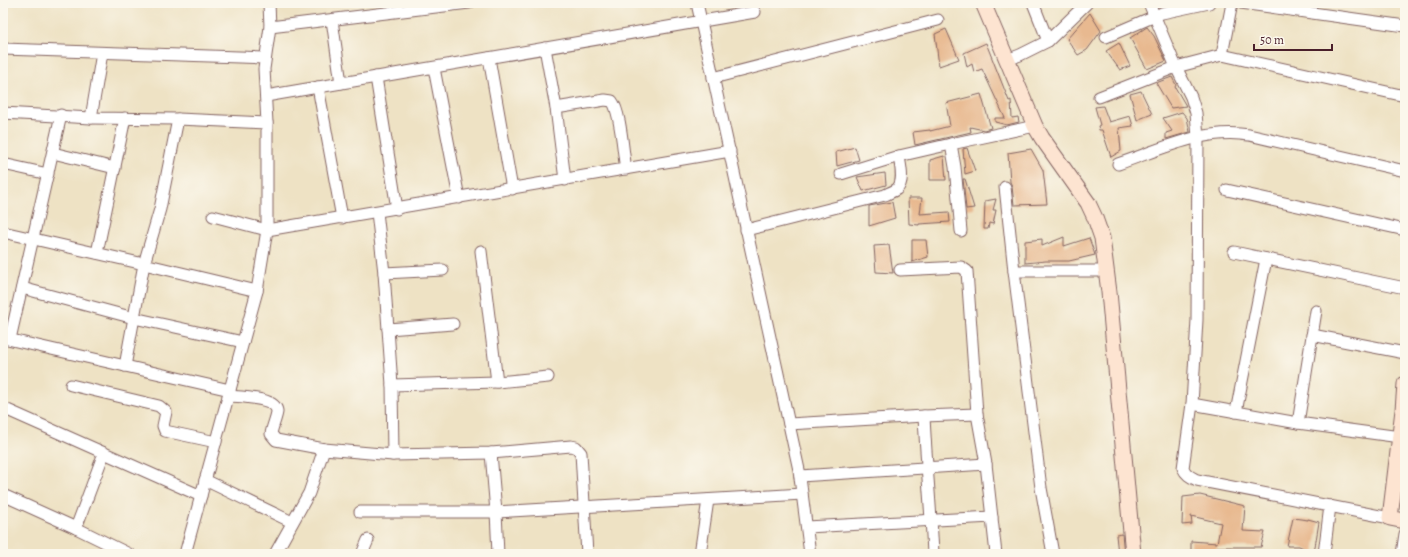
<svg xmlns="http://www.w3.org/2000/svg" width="1408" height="557" viewBox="0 0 1408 557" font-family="Alegreya,serif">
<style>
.building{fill:#e8b990}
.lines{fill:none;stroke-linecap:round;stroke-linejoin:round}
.street-casing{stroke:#836361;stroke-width:13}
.secondary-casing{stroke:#836361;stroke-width:17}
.street{stroke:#fff;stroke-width:11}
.secondary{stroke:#fde4d1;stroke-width:15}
</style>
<rect width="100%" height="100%" fill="#fbf7ec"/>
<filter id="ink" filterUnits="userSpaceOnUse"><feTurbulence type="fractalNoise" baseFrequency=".025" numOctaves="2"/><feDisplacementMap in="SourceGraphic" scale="8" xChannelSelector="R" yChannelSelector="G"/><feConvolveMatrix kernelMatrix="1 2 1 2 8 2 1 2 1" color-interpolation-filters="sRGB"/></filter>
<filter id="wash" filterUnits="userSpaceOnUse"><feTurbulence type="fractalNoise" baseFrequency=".012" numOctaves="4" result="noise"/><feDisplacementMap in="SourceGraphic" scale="16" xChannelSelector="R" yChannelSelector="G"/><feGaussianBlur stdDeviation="0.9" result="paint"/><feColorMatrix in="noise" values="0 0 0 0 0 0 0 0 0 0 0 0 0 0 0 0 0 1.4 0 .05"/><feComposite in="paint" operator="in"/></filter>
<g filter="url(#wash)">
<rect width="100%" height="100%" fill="#eee2c4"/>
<g id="blocks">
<g class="building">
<polygon points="1090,13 1101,31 1087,50 1078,55 1067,39"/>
<polygon points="1147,27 1154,36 1166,61 1147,69 1130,38"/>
<polygon points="946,29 959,59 939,66 935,34"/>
<polygon points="986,43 1009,101 1011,100 1012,118 1018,117 1019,122 1007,125 995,122 995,118 1005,118 982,69 974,72 972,64 967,67 964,53"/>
<polygon points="1119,43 1130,66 1120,70 1106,51"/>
<polygon points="1172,77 1176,85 1175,87 1186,106 1171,108 1156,83"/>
<polygon points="1141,91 1152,114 1137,120 1130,94"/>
<polygon points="981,94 991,128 984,130 970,127 971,132 915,145 913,132 930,130 930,131 950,126 946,103"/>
<polygon points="1103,106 1109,122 1130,116 1133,126 1119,128 1121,151 1111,157 1102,130 1099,130 1098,126 1100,125 1095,107"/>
<polygon points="1182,112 1187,118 1190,132 1166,139 1166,133 1172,131 1163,118"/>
<polygon points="855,147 859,160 837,166 836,152"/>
<polygon points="967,148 975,171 965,174 963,149"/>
<polygon points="1031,149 1043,170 1047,204 1014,205 1012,186 1010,182 1008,153"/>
<polygon points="944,156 946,180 930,180 930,160"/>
<polygon points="885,173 886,185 863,191 857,177"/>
<polygon points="963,179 965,179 974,208 966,209"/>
<polygon points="908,198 922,198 920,214 949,212 950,222 919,224 919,225 909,224"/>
<polygon points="996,199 993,210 996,210 993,224 989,223 988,229 984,229 985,201"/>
<polygon points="892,202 895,218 869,226 869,206"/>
<polygon points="1064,237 1064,246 1089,238 1095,255 1069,261 1046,261 1025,263 1025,241 1042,239 1042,246"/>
<polygon points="912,240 926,240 928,257 912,262"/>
<polygon points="889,245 893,273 876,272 874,246"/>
<polygon points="1200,495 1245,506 1243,531 1265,532 1261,547 1217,547 1216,554 1191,554 1191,541 1217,543 1221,523 1191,516 1192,524 1182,525 1183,497"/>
<polygon points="1293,518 1308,520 1308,519 1319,522 1314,553 1299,546 1287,546"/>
<polygon points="1122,534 1124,554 1118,554 1116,535"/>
</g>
</g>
</g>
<g filter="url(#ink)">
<use href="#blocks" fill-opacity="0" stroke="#836361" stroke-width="1"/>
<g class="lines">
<g class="street-casing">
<g id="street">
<polyline points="697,3 799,470 810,554"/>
<polyline points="1033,3 1048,41"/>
<path d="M1149 3 1176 67 1191 97 1196 113 1198 137 1197 320 1192 404 1183 468C1186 475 1191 477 1197 480L1390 518"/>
<polyline points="1241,3 1405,26"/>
<polyline points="332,20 341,83"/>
<polyline points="270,27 469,3"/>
<polyline points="1106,37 1162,13 1209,3"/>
<polyline points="545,48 556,108 565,180"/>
<polyline points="3,49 265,58"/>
<polyline points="1222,55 1232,3"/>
<polyline points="489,58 512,189"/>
<polyline points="1007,60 1020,55 1048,41 1087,3"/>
<polyline points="434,68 459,198"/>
<polyline points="376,77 397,209"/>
<polyline points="713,78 938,20"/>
<polyline points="318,87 342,218"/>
<polyline points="266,96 755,12"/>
<polyline points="1099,97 1176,67 1222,55 1405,96"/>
<path d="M556 108 605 100 612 101C621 112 623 154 626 169"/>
<polyline points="3,113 91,118 178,119 267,123"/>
<polyline points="91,118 102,53"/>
<polyline points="178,119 160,209 144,264 257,291"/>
<polyline points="53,153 115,168"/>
<polyline points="3,164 48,174"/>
<path d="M1118 164C1159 150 1205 127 1249 135L1405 171"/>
<polyline points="841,174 899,156"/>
<polyline points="1005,187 1014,271"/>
<polyline points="1227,190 1405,230"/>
<polyline points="377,212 384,273 392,385 393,455"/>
<polyline points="213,216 267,230 730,151"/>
<path d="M746 230 885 195C889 193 894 191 897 189 905 181 900 165 899 156L951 144"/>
<polyline points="961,231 955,167 951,144 1035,126"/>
<polyline points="3,232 144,264 125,366"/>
<polyline points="481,251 497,382"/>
<polyline points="1234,252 1405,288"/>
<polyline points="97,253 125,118"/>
<polyline points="900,270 961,267 967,271 977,414 986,464 996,554"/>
<polyline points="384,273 443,270"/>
<polyline points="22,288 134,318 243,342"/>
<polyline points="388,329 453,324"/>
<polyline points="1312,335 1405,353"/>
<polyline points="3,338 230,390"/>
<polyline points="10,339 61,115"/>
<polyline points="71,385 159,406 166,412 163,426 165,431 216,442"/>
<polyline points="392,385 497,382 548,377"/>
<path d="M228 396C239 397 277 397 277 412 276 419 272 427 271 434L276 440 324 449"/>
<polyline points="1192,404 1298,423 1400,437"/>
<polyline points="3,408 201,496"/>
<polyline points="1236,412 1266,259"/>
<path d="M924 416C926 462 931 508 933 554"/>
<polyline points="1298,423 1316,311"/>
<polyline points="789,424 924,416 977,414"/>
<polyline points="800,476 986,464"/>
<polyline points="205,480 292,522"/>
<polyline points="3,495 76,528 129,554"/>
<polyline points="360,512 496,512 491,453"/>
<polyline points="807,527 992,517"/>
<polyline points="76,528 104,453"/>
<polyline points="185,554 257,291 267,230 267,123 264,69 270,27 269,3"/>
<polyline points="275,554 309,493 324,449 393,455 491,453 571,446 576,447 581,453 587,554"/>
<polyline points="362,554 368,540"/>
<polyline points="498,554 496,512 802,494"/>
<polyline points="700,554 708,500"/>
<polyline points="1053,554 1041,488 1014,271 1106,271"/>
<polyline points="1324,554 1330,506"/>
<polyline points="1402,554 1405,534"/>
</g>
</g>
<g class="secondary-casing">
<g id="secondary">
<polyline points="983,3 1035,126 1042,138 1088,203 1095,218 1102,238 1109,292 1133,554"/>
<polyline points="1405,384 1403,410 1390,518 1405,521"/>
</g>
</g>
<use href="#street" class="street"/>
<use href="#secondary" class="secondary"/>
</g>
</g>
<rect width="1408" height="557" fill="none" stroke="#fbf7ec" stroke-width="16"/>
<path d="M1254 44v6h78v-6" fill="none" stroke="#4a1f2b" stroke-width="2"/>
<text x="1260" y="44" font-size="12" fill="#4a1f2b" stroke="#fbf7ec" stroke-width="3" paint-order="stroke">50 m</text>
</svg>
